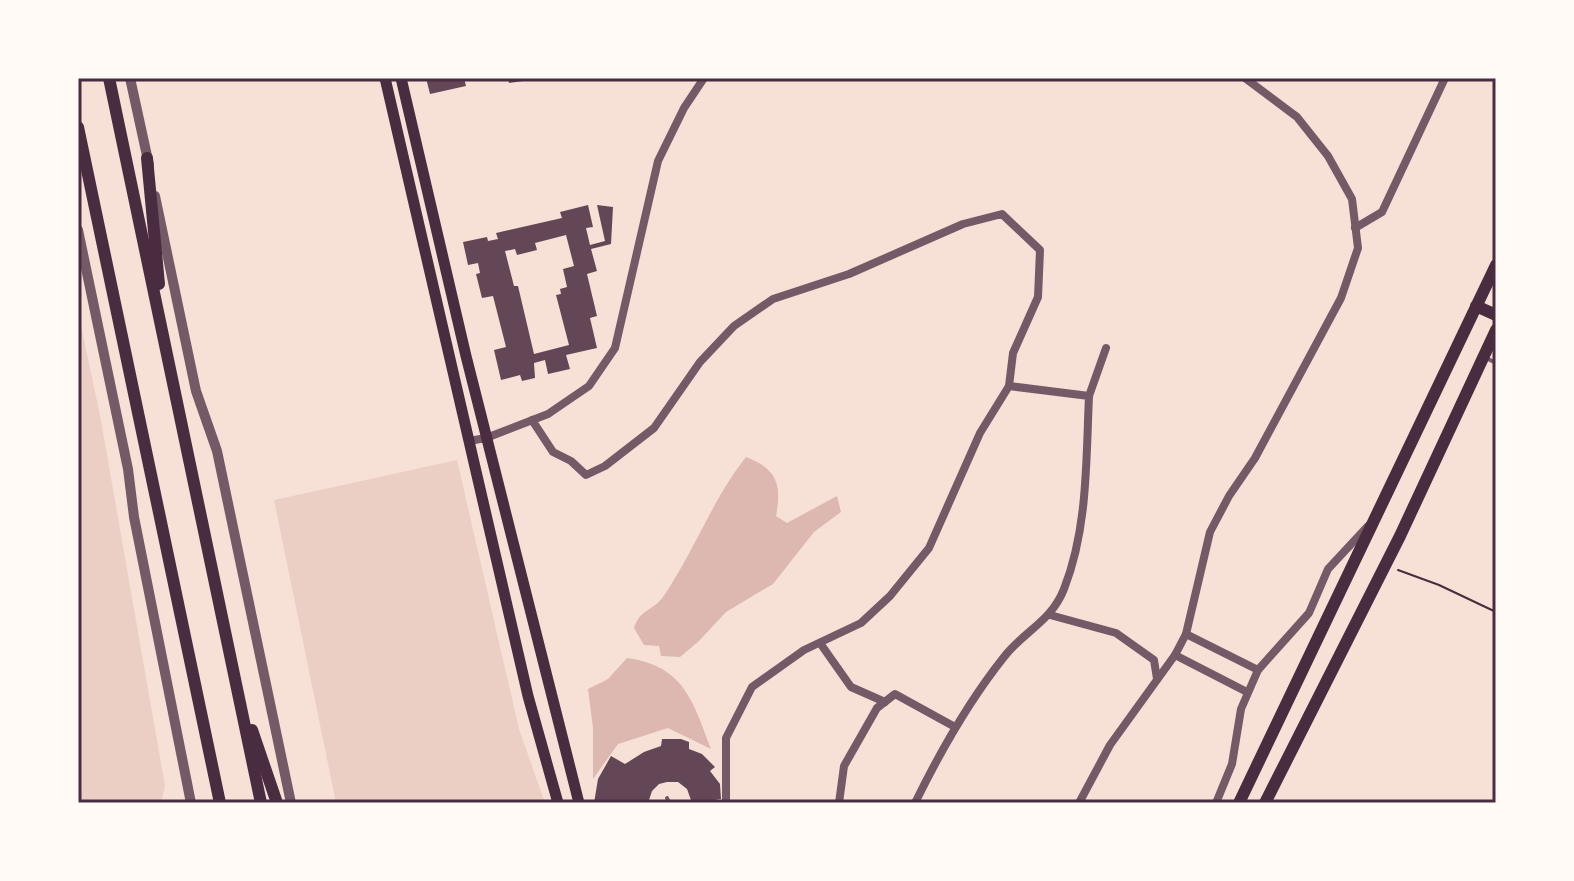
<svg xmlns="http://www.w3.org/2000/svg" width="1574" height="881" viewBox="0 0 1574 881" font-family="'PT Sans Narrow',sans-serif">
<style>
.green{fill:#ebcfc5}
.water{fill:#dcb8b0}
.building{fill:#644757;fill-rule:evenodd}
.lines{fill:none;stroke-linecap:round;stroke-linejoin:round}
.path{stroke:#4a2c40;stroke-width:2}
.service{stroke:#755966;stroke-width:4}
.minor{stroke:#755966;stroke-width:8}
.tertiary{stroke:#755966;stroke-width:10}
.secondary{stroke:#4a2c40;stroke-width:11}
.primary{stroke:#4a2c40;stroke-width:12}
.trunk{stroke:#4a2c40;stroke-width:12}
.neatline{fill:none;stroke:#4a2c40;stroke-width:3}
</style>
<rect width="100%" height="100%" fill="#f7e1d7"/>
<g class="green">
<polygon points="78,312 100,415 165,786 161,803 78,803"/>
<polygon points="457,460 519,729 545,803 336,803 274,500"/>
</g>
<g class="water">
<path d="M746 457C777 469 782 484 776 516L787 523 837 496 841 512 814 532 773 584 726 612 699 641 680 657 661 656 659 646 644 645 634 628C640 609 653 611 663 597 694 552 712 500 746 457Z"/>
<path d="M627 658C684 666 693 701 711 749L668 728 618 744 593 779V728L588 689 608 679Z"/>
</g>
<g class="building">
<polygon points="426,78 464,78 466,86 430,94"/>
<polygon points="508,78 529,78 530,80 509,83"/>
<path d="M588 205 593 227 586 228 590 245 605 241 597 205 613 207 611 244 591 249 597 271 587 274 597 316 590 318 597 348 566 355 570 369 548 374 545 360 534 363 535 378 522 381 520 375 501 380 494 350 506 347 493 296 482 298 476 274 480 273 478 263 468 265 463 242 487 237 488 241 498 239 496 233 562 218 560 212ZM566 235 574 266 563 269 567 287 560 289 561 294 556 295 569 345 534 354 518 286H514L505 251 515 249 517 255 537 250 535 243Z"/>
<polygon points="662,739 681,739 689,742 689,749 702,754 715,767 710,771 720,784 721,799 715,800 715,803 692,803 687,789 678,782 667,782 659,784 652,791 648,803 594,803 598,779 611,756 625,764 644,752 661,746"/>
</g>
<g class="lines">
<polyline class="path" points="1398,570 1439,585 1496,612"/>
<g class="service">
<polyline points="1486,358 1496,363"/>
<polyline points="667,798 669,803"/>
</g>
<g class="minor">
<polyline points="1355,228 1382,212 1445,78"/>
<polyline points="1089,396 1106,348"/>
<polyline points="532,420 553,452 571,461 586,475 605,466 654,428 700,362 734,326 773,299 849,274 963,224 1002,214 1040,250 1038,297 1013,353 1009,386 980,433 929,548 890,596 861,623 804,650 752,687 726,738 726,803"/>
<polyline points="469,441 486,438 548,414 589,386 615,348 658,161 684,108 704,78"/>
<polyline points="1050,615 1116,633 1154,660 1157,679"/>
<polyline points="1186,634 1258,670"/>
<polyline points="820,643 851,687 885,702"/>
<polyline points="1175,655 1247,692"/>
<polyline points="839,803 844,766 877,708 895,694 955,727"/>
<path d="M915 803C940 752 968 702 1004 657 1024 631 1051 622 1064 589 1088 528 1086 460 1089 396L1009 386"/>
<polyline points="1079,803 1110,745 1175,655 1186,634 1210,532 1229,496 1255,458 1341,298 1358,248 1352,199 1328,156 1297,117 1245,78"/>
<polyline points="1216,803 1232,764 1241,709 1258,670 1309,613 1328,569 1368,526"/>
</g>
<g class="tertiary">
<polyline points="130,78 149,165"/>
<polyline points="155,196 196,391 217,451 291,803"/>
<polyline points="78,230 128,469 134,517 191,803"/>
</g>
<g class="secondary">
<polyline points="385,78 528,696 558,803"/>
<polyline points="401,78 466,356 579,803"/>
</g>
<g class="primary">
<polyline points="1476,306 1496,315"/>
<polyline points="1239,803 1496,265"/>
<polyline points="1265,803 1400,536 1496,330"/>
</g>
<g class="trunk">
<polyline points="109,78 261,803"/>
<polyline points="78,127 220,803"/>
<polyline points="147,158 159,284"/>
<polyline points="252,730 277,803"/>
</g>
</g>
<rect width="1574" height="881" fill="none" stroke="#fffaf5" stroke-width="160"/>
<rect x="80" y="80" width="1414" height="721" class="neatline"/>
</svg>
